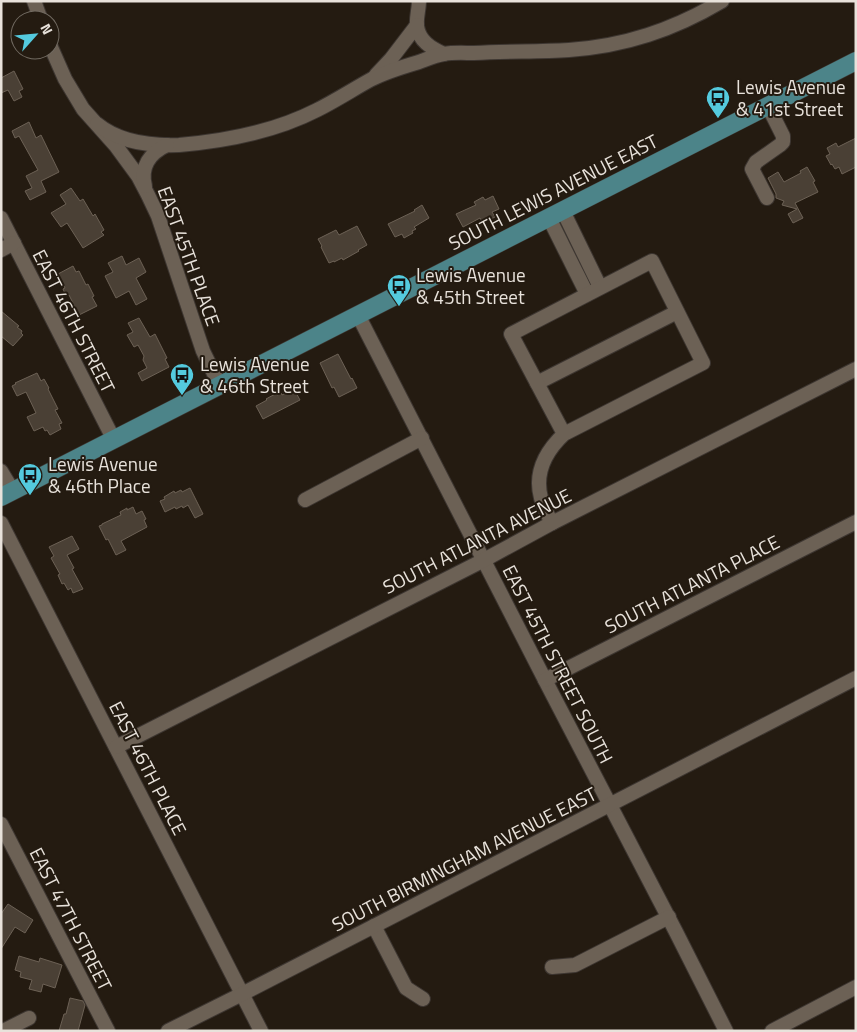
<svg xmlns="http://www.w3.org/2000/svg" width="857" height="1032" viewBox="0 0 857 1032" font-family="'Titillium Web',sans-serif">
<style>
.building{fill:#4a4035;stroke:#6c6155}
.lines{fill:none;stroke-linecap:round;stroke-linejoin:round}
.minor-casing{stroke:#3d3631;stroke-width:16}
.major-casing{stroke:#3d3631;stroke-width:19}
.minor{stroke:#6c6155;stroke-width:14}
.major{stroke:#4c8489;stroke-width:18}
.labels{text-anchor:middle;stroke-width:4;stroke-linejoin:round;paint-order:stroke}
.poi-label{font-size:19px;fill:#e8e2db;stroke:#241b11;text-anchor:start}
.street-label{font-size:19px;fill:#e8e2db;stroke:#241b11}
</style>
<rect width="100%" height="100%" fill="#241b11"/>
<g class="building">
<polygon points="14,71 23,89 19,91 22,97 14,101 8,90 1,93 1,78"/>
<polygon points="29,122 36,138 41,135 59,172 41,181 46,192 30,200 25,191 32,188 26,176 38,170 19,136 15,138 12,131"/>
<polygon points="856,138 856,167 842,174 839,167 835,169 832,164 831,165 826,156 830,154 827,148 836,143 838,147"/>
<polygon points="807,167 815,181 813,182 818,192 795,203 803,218 793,223 788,214 797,209 782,205 784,201 776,198 776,194 768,178 778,172 784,182 801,173 800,171"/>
<polygon points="71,188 80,201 83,199 93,216 95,214 104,230 101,232 104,235 83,248 67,223 61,227 51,213 66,204 60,195"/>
<polygon points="493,196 499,209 492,212 495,217 483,223 480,218 463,227 456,214 476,205 474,202 483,197 485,200"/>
<polygon points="422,205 429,218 414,227 416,229 412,231 413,233 404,238 402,234 395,237 388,224 415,211 414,210"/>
<polygon points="357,226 367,245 358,250 359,251 343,260 342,258 334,262 334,261 329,263 321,247 322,246 318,239 336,230 339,235"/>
<polygon points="122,256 126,265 139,258 146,272 136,278 147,299 136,305 129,291 116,298 105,276 113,272 108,263"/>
<polygon points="73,266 76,272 79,271 86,285 88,284 94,296 92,297 97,306 79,315 69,295 66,296 63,289 65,288 58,274"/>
<polygon points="1,311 19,326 17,327 22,331 21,333 23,335 13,346 1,336"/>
<polygon points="139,318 150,337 155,334 167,358 165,359 169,367 142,381 138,373 147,368 143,360 144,356 138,345 134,347 127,335 133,332 128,323"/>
<polygon points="338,354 351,379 352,378 357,388 339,397 334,387 332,388 320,363"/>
<polygon points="37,373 41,381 44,379 49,388 48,389 58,409 55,410 62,423 59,424 61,429 50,435 47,430 45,431 43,427 34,431 27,417 36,413 26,392 17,396 12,386 16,384 15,383"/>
<polygon points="294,389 300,400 263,419 256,406 267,400 266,399 277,393 277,395 281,393 282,395"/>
<polygon points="190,488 203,514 195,518 188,505 183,508 182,506 176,509 175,507 165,512 160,501 165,499 164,497 174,491 175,493 181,490 182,492"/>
<polygon points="133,507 136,514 142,511 146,519 144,520 147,527 121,541 126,550 116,555 108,539 106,540 99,526 102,525 102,524 121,515 120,512 127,508 127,510"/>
<polygon points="72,536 79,549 67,555 74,568 72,569 83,589 73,593 71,588 68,590 64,583 62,584 58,575 60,574 51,558 54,556 49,547"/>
<polygon points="8,904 33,920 25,933 15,927 1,949 1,914"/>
<polygon points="19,956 39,962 40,958 62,965 55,988 43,984 41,992 29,989 32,980 20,977 21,972 15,970"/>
<polygon points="70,998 83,1001 85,1005 78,1031 59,1031 64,1014 66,1014"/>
</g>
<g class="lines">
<g class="minor-casing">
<g id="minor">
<polyline points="34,1 41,20"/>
<path d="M419 1C419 9 416 18 417 26 419 41 431 48 444 54"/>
<polyline points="50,45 65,79 83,109 116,146 138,176 148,195 158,216 203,351 220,386"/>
<polyline points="376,75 391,59 417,25"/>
<path d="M97 124C120 143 151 146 179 145 227 141 274 132 317 110 335 101 352 90 370 80 385 72 402 67 419 62 427 59 436 55 444 54 454 52 465 53 474 53 506 51 537 52 569 50 625 46 673 30 722 1"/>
<path d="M145 186C140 167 150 153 167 145"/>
<polyline points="767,198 752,169 756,162 780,145 783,142 783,136 768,106"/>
<polyline points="563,211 600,287"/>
<polyline points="1,218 114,440"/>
<polyline points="549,218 587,294"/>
<polyline points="1,250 14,243"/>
<polyline points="358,315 545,680 676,932 726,1031"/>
<polyline points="537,383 677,312"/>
<polyline points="1,471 13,491"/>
<polyline points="305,500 422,438"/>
<polyline points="1,523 261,1031"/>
<path d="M552 523C548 515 543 507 541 498 534 472 546 451 564 434L703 363 652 261 511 334 564 434"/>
<polyline points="545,680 856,522"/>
<polyline points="116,747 484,560 552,523 856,369"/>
<polyline points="1,824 108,1031"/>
<polyline points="374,926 406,988 423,999"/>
<polyline points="552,967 575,965 669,917"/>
<polyline points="3,1031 29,1018"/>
<polyline points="168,1031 242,994 856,678"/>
<polyline points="772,1031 856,987"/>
</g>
</g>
<g class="major-casing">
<polyline id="major" points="1,497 856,61"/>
</g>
<use href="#minor" class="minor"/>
<use href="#major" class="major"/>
</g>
<defs>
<g id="bus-pin" transform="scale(1.25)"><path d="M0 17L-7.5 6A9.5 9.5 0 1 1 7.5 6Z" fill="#54cade" stroke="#241b11"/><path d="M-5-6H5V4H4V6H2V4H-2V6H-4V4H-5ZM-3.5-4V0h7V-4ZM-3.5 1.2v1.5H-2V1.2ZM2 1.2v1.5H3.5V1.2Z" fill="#111"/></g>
</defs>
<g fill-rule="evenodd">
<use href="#bus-pin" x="718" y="98"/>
<use href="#bus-pin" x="399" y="286"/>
<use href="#bus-pin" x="182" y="375"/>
<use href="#bus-pin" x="30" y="475"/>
</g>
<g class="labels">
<g class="poi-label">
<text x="736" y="94">Lewis Avenue<tspan x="736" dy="22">&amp; 41st Street</tspan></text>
<text x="416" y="282">Lewis Avenue<tspan x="416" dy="22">&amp; 45th Street</tspan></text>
<text x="200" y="371">Lewis Avenue<tspan x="200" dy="22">&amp; 46th Street</tspan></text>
<text x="48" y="471">Lewis Avenue<tspan x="48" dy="22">&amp; 46th Place</tspan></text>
</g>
<g class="street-label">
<text transform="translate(553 192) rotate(-27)" y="7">SOUTH LEWIS AVENUE EAST</text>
<text transform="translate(189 256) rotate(70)" y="7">EAST 45TH PLACE</text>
<text transform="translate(74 321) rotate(63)" y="7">EAST 46TH STREET</text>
<text transform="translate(477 541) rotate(-27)" y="7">SOUTH ATLANTA AVENUE</text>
<text transform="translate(692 584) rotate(-27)" y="7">SOUTH ATLANTA PLACE</text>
<text transform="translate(558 664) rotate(63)" y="7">EAST 45TH STREET SOUTH</text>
<text transform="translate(148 768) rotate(63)" y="7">EAST 46TH PLACE</text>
<text transform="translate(464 859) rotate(-27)" y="7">SOUTH BIRMINGHAM AVENUE EAST</text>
<text transform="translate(71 919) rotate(63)" y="7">EAST 47TH STREET</text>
</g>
</g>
<rect width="857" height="1032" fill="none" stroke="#e8e2db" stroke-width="5"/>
<g transform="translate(35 35) rotate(63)"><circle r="24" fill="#241b11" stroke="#726b62"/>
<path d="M0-4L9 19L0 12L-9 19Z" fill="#54cade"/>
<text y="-8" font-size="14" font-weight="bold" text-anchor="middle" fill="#e8e2db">N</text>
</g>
</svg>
